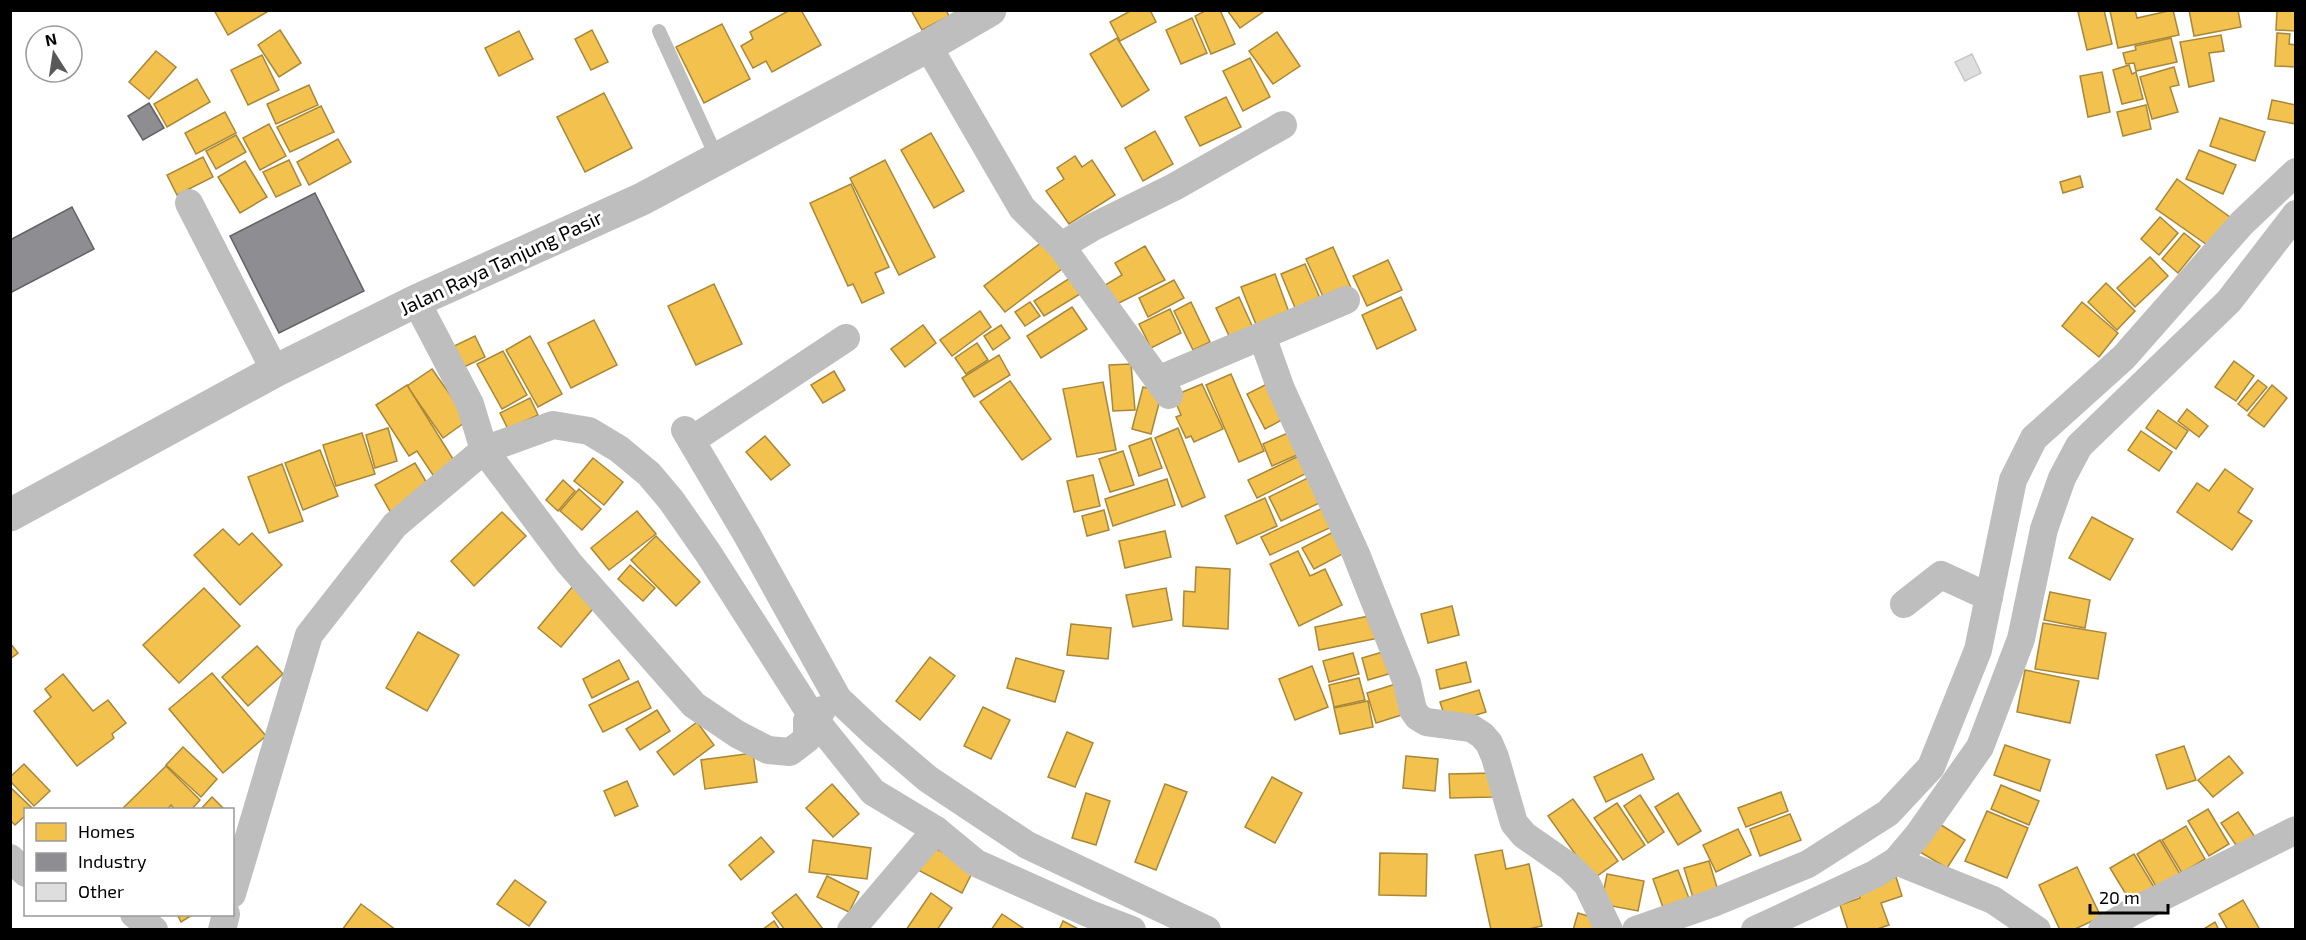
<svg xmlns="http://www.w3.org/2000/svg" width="2306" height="940" viewBox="0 0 2306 940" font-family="'Exo 2',sans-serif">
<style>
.homes{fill:#f2c14e;stroke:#a98737;stroke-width:1.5}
.industry{fill:#8d8d92;stroke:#636366;stroke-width:1.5}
.building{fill:#dedede;stroke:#c6c6c6;stroke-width:1.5}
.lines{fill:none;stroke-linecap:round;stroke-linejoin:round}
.service{stroke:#bebebe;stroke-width:14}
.minor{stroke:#bebebe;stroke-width:28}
.tertiary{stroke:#bebebe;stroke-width:33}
.labels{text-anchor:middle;stroke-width:6;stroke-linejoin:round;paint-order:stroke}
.street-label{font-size:20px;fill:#000;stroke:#fff}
</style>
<rect width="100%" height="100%" fill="#fff"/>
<g class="homes">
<polygon points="214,10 266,10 267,12 228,35"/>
<polygon points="790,10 801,10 821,45 772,72 766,61 753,68 741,46 753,39 750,32"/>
<polygon points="911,10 946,10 949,16 922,30"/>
<polygon points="1132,10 1150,10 1156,22 1120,41 1110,22"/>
<polygon points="1207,10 1220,10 1235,44 1211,54 1195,16"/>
<polygon points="1227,10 1262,10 1263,12 1240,28"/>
<polygon points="2083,10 2104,10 2112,44 2087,50 2078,12"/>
<polygon points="2135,10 2137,18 2173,10 2179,35 2118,48 2110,11"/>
<polygon points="2189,10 2238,10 2241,27 2194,36"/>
<polygon points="2277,10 2296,10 2296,31 2276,30"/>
<polygon points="1192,18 1207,53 1181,64 1166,30"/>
<polygon points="722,24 750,79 704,103 676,47"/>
<polygon points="280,30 301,63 279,77 258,45"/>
<polygon points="592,30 608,62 591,70 575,39"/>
<polygon points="519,31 533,59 499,76 485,48"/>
<polygon points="1277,32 1300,66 1273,84 1249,51"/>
<polygon points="2277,33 2290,34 2289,44 2296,45 2296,67 2275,66"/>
<polygon points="2221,35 2224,51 2209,53 2214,81 2189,87 2180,42"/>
<polygon points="1117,38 1149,90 1122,107 1090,54"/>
<polygon points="2171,38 2177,62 2136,71 2134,63 2126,64 2123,53 2136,50 2135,46"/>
<polygon points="156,51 176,67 149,99 129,82"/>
<polygon points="262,55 279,90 248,105 231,70"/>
<polygon points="1250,58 1270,97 1243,111 1223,71"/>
<polygon points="2129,65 2132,74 2136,72 2143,99 2122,104 2113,70"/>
<polygon points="2174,67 2179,85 2170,87 2178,112 2152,119 2140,77"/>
<polygon points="2102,72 2110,112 2088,117 2080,76"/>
<polygon points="197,79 210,102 167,127 154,104"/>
<polygon points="309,85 318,105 276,124 267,104"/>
<polygon points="604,93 632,148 585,172 557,117"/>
<polygon points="1226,97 1241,127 1200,146 1185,117"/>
<polygon points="2272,100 2296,105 2296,124 2268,119"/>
<polygon points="2146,105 2151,129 2123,136 2117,112"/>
<polygon points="321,106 334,132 290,152 277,127"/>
<polygon points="225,112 236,133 196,154 185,133"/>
<polygon points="2220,118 2265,132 2255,161 2210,146"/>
<polygon points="269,124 286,156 260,170 243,138"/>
<polygon points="1155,131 1173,164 1143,181 1125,148"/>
<polygon points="931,133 964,191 934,208 901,150"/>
<polygon points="236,135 246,152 216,169 206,151"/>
<polygon points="338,139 351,162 309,185 297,162"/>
<polygon points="2199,150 2236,165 2223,194 2186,179"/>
<polygon points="1075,156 1082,167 1092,160 1115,195 1069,224 1046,191 1064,179 1057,168"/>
<polygon points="203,157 213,177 177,195 167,175"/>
<polygon points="289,160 301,185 276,197 263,172"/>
<polygon points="885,160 935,257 899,275 850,178"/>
<polygon points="245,161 267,197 240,213 218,177"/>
<polygon points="2080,176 2083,187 2063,193 2060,182"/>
<polygon points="2177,179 2234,220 2213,249 2156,209"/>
<polygon points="851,184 889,267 875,273 884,293 862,303 853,284 848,286 810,203"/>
<polygon points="2160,217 2178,233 2159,255 2141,239"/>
<polygon points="2184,233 2200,246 2178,273 2162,259"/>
<polygon points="1042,242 1063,268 1005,312 984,286"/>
<polygon points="1145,246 1165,280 1113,306 1102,287 1122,275 1115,263"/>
<polygon points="1333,247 1352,290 1325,301 1306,259"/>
<polygon points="2150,257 2168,276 2135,307 2117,288"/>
<polygon points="1388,260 1402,290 1367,306 1353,276"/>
<polygon points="1305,264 1323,305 1298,315 1281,274"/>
<polygon points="1275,274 1290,315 1257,327 1241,287"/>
<polygon points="1070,278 1080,294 1044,316 1034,301"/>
<polygon points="1174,280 1184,298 1148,317 1139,298"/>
<polygon points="2106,283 2135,311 2117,330 2088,302"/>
<polygon points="714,284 742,344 696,365 668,306"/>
<polygon points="1239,297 1255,332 1232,342 1216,308"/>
<polygon points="1401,297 1416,330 1377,349 1362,315"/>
<polygon points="1030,302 1040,316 1025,326 1015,312"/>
<polygon points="1191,302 1210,342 1193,350 1174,311"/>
<polygon points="2082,302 2118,333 2099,357 2062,326"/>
<polygon points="1072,307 1087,329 1041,358 1027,336"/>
<polygon points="1170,309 1181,333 1151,348 1139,324"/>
<polygon points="980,311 991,327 952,356 940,340"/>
<polygon points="594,320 617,365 571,388 548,343"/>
<polygon points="923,325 936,343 905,367 891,349"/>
<polygon points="1001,325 1010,338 993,350 984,336"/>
<polygon points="475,336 485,357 462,368 452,347"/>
<polygon points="530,336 562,394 538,407 506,350"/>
<polygon points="977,343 988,360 966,374 955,358"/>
<polygon points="503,351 527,395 502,409 477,364"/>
<polygon points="999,355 1010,375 974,397 962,378"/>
<polygon points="2234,361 2254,376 2236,401 2215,387"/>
<polygon points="1131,364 1135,410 1113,411 1109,365"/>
<polygon points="432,369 468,420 443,438 407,386"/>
<polygon points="834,371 845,390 823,403 811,385"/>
<polygon points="1231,374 1264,451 1239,462 1206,385"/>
<polygon points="2258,380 2267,387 2247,411 2238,404"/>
<polygon points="1010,381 1051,439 1022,460 980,402"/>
<polygon points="1103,382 1116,450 1077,457 1063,389"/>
<polygon points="1271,382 1289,416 1265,429 1247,394"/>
<polygon points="1202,384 1223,429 1194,442 1191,436 1186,438 1176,417 1181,415 1173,396"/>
<polygon points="407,385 458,467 437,481 417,451 409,456 376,405"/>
<polygon points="2272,385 2287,398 2264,427 2248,415"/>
<polygon points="1143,387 1162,392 1151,434 1132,429"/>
<polygon points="530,398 538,415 508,429 500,413"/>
<polygon points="2187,409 2208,426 2199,437 2178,421"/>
<polygon points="2158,410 2188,431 2176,449 2146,428"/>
<polygon points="388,428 397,461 375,468 366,435"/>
<polygon points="1178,428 1205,497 1182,507 1155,438"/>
<polygon points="1297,429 1306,451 1272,466 1263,444"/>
<polygon points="2141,431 2172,452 2159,471 2128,450"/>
<polygon points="362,433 375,474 336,486 323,445"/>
<polygon points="765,436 790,465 771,480 746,452"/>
<polygon points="1151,438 1162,468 1139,476 1129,446"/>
<polygon points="320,450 338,496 303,510 285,463"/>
<polygon points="1123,451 1134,485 1110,492 1099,459"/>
<polygon points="1305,453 1313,470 1257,498 1248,480"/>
<polygon points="593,458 623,482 604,505 574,481"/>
<polygon points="415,463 431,490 391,513 375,485"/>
<polygon points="282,464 303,521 269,533 248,477"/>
<polygon points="2225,469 2253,489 2238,512 2252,521 2232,550 2177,512 2197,483 2209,491"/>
<polygon points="1318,473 1330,498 1281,521 1269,497"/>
<polygon points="1093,475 1100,506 1074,512 1067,481"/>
<polygon points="1167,479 1175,505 1113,526 1105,499"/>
<polygon points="563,480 575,491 558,511 546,500"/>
<polygon points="579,489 601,509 582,530 560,511"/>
<polygon points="1265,498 1277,526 1237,544 1225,516"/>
<polygon points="1325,507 1334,526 1270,555 1261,537"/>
<polygon points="1104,510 1109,530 1087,536 1082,516"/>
<polygon points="637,511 656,534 609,570 591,548"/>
<polygon points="502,512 526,536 474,586 451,561"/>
<polygon points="2092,517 2133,539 2110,580 2069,558"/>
<polygon points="223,529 239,545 252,533 282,565 240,605 194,555"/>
<polygon points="1337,530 1348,551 1314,569 1302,548"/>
<polygon points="1165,531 1171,557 1125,568 1119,541"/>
<polygon points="656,536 700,582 676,606 631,560"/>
<polygon points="1298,551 1310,576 1325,569 1342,605 1299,626 1270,564"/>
<polygon points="630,565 655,588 643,601 618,579"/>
<polygon points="1196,567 1230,569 1228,629 1183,626 1184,591 1195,592"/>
<polygon points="573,586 596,605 561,647 538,628"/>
<polygon points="204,588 240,626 179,683 143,645"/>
<polygon points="1166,588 1172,620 1133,627 1126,595"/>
<polygon points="2050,592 2090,600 2085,628 2044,620"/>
<polygon points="1452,606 1459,635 1428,643 1421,614"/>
<polygon points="1374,615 1379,638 1319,650 1315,627"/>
<polygon points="2043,623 2106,633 2098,679 2035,669"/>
<polygon points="1071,624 1111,628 1108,659 1067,655"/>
<polygon points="418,632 459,655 427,711 386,688"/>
<polygon points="10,643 18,653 10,659"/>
<polygon points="257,646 283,674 248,706 222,677"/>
<polygon points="1386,651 1392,673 1368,680 1362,658"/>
<polygon points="1353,653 1359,674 1329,682 1323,661"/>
<polygon points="930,657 955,676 920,720 896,701"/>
<polygon points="1016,658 1064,671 1055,702 1007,688"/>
<polygon points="619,660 629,679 592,698 583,679"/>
<polygon points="1466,662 1471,682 1440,689 1436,670"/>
<polygon points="1312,666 1328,707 1295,720 1279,679"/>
<polygon points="2025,670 2079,681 2070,723 2017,712"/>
<polygon points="212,673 266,736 223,773 169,709"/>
<polygon points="63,674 93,711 108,700 126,723 112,734 114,738 77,766 34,711 51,697 45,689"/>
<polygon points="1359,678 1365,700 1334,707 1329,685"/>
<polygon points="638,681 651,708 603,732 589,705"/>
<polygon points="1399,683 1408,713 1376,723 1367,693"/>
<polygon points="1479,690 1486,712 1447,724 1440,702"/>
<polygon points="1368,701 1373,727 1340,734 1334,708"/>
<polygon points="983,707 1010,720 991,759 964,746"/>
<polygon points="657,710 670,731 640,750 626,729"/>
<polygon points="697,722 714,745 674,775 657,752"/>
<polygon points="1067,732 1093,743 1075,787 1048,777"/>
<polygon points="2005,745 2050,760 2040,791 1994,775"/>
<polygon points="2184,746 2196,780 2167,789 2156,755"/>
<polygon points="183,747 217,779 201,797 166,765"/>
<polygon points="753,753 757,782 705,789 701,760"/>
<polygon points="1642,754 1654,779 1606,802 1594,777"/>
<polygon points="1406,756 1438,759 1435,791 1403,788"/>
<polygon points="2229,756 2243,773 2213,797 2198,780"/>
<polygon points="24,764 50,791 34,806 10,781 10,777"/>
<polygon points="166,766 200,800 191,810 175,810 171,805 167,810 126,810 124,807"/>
<polygon points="1493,773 1494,797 1450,798 1449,774"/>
<polygon points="1272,777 1302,793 1275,843 1245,827"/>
<polygon points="627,781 638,806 615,816 604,791"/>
<polygon points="832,784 859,814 833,837 806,808"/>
<polygon points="1165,784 1187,792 1156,870 1135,862"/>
<polygon points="2001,785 2039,801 2029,825 1991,809"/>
<polygon points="10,787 32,808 26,810 26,815 15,825 10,820"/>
<polygon points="1781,792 1788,811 1746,827 1738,808"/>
<polygon points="1086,793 1110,801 1096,845 1072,838"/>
<polygon points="1678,793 1701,831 1678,845 1655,807"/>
<polygon points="1640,795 1664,832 1648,843 1624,806"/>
<polygon points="212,797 225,810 200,810"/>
<polygon points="1573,799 1618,861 1593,879 1548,816"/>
<polygon points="1617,803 1645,845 1623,860 1594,818"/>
<polygon points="2208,809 2229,844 2209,856 2188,821"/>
<polygon points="1987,811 2028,828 2007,878 1965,861"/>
<polygon points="2238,812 2255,837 2238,848 2221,823"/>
<polygon points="1790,814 1801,840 1760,856 1750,829"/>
<polygon points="1938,823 1965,840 1947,868 1920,852"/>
<polygon points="2186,826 2205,859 2182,873 2162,840"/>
<polygon points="1738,829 1751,855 1716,872 1703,845"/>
<polygon points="761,837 774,852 741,880 729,865"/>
<polygon points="813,840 871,848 867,879 809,872"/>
<polygon points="2160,840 2180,874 2157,888 2137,854"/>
<polygon points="931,846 974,869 962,893 918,870"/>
<polygon points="1502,850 1506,869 1529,864 1542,926 1524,930 1491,930 1475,855"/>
<polygon points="1380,853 1427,854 1426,896 1379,895"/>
<polygon points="2134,854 2154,887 2130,901 2110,868"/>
<polygon points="1709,861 1719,894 1694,901 1684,868"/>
<polygon points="2077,867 2101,917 2073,930 2060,930 2039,885"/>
<polygon points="1678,870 1692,906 1666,916 1653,879"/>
<polygon points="1607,874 1644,881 1638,911 1601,904"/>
<polygon points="827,876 859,892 849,912 817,897"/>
<polygon points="1896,877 1902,896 1881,903 1889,925 1874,930 1848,930 1840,905 1860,898 1858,891"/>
<polygon points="515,880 546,902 529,926 497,904"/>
<polygon points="931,893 952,908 937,930 906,930"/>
<polygon points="796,894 823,929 823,930 785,930 772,913"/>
<polygon points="2243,900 2260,930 2228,930 2219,914"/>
<polygon points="361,904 396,930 342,930"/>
<polygon points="1578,913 1598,919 1595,930 1573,930"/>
<polygon points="177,914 194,914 181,922"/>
<polygon points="1002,914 1026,930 991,930"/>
<polygon points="774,921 780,930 762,930"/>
<polygon points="1063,921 1080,930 1059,930"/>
<polygon points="2215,922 2219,930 2202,930"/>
</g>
<g class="industry">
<polygon points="149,103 164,128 143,140 128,116"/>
<polygon points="315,193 364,291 279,333 230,236"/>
<polygon points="72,207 94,249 10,293 10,240"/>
</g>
<polygon class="building" points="1972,54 1981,73 1965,81 1955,62"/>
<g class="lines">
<polyline class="service" points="659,31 717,158"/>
<g class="minor">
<polyline points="928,46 1022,208 1061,246 1169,395"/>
<polyline points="189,203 275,371"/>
<polyline points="1061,246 1093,227 1174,187 1283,125"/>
<polyline points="416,301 470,404 484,450 569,563 694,705 737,734 768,750 790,752 807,739 807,721 822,710"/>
<polyline points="1262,336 1281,389 1356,554 1407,683 1413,710 1418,717 1426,722 1471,728 1482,735 1489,743 1495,757 1514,823 1524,835 1570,867 1587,884 1609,930"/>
<polyline points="1158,380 1346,300"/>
<polyline points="685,430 747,535 838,699 874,733 928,779 1027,845 1207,930"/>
<polyline points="692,440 846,338"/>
<polyline points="1904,604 1941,575 1989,597"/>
<polyline points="10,858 26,873"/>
<polyline points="1896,861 1993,900 2037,930"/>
<polyline points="232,894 309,635 395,525 484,450 553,425 589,431 619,449 649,474 671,500 708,553 812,716 873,792 936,830 976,863 1090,914 1132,930"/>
<polyline points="134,914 154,930"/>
<polyline points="222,930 226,914"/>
<polyline points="851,930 936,830"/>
<polyline points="1636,930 1713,903 1808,864 1888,813 1931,767 1978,650 2013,480 2034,438 2124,357 2242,223 2296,172"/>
<polyline points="1755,930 1875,874 1896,861 1918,835 1980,747 2021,639 2044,529 2062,478 2079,446 2229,301 2296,214"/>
<polyline points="2102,930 2132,912 2296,830"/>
</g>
<polyline class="tertiary" points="10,515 275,371 416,301 642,199 928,46 990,10"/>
</g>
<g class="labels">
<g class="street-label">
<text transform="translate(501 263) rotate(-25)" y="7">Jalan Raya Tanjung Pasir</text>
</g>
</g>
<rect width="2306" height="940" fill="none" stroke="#000000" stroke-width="24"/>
<rect x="24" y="808" width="210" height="108" fill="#ffffff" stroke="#999999" stroke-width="1.5"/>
<rect x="36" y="823" width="30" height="18" fill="#f2c14e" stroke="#999999" stroke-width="1.5"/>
<text x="78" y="838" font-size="18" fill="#000000">Homes</text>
<rect x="36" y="853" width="30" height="18" fill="#8d8d92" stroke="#999999" stroke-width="1.5"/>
<text x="78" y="868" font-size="18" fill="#000000">Industry</text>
<rect x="36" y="883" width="30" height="18" fill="#dedede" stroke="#999999" stroke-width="1.5"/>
<text x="78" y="898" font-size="18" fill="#000000">Other</text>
<g transform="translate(54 54) rotate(348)"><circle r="28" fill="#ffffff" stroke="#999999" stroke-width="1.5"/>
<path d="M0-4.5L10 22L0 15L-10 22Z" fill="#595959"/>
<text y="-9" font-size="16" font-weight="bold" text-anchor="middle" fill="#000000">N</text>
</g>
<path d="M2090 904v9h78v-9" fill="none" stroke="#000000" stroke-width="3"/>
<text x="2099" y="904" font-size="18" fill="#000000" stroke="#ffffff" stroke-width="4.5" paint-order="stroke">20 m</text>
</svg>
